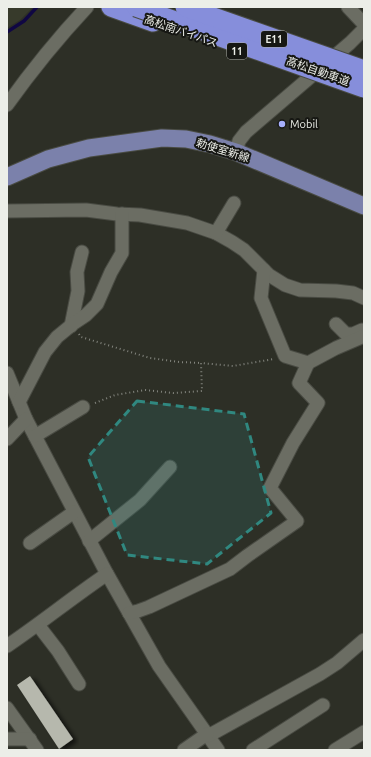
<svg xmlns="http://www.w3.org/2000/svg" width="371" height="757" viewBox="0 0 371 757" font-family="Ubuntu,'Noto Sans JP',sans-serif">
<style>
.built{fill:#373a2b}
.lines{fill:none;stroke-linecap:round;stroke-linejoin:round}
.stream{stroke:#100743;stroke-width:3.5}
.building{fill:#b6b8ad;filter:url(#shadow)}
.minor-casing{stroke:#494b43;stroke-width:15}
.major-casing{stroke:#494b43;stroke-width:19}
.highway-casing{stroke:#494b43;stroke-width:21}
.path{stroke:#83857e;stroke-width:2;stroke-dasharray:1 3;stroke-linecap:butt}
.minor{stroke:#6b6d63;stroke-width:13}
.major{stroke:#7b81ab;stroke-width:17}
.highway{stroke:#868edb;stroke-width:19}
.highway-bridge-casing{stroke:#494b43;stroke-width:21;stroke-linecap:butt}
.highway-bridge{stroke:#868edb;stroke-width:19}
.marked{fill:#308880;fill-opacity:0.2;stroke:#308880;stroke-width:3;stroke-dasharray:8 5;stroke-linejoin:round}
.poi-dot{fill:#a7b0fc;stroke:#161713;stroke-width:1.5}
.labels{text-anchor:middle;stroke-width:4;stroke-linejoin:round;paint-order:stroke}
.shield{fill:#161713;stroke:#acaea8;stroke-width:1}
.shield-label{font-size:10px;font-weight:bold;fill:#eceee8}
.street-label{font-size:11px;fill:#eceee8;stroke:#161713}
.poi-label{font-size:11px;fill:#eceee8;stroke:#161713;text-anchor:start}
</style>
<defs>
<filter id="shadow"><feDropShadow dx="4.5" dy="2.5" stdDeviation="2" flood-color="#0009"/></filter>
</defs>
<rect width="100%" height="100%" fill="#2d2f26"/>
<polygon class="built" points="7,7 33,7 20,20 7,28"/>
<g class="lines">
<polyline class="stream" points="7,32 24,21 37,7"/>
</g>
<polygon class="building" points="30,676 73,739 59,749 17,685"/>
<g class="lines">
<g class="minor-casing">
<g id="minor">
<polyline points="348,7 364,24"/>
<path d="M7 105C32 70 58 38 87 7"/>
<polyline points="236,152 239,141 246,132 350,43 364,29"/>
<polyline points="7,211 86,210 117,214 140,215 187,223 216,233 232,242 244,250 269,275 285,285 300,290 336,291 353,293 364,298"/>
<polyline points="216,233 234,203"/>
<polyline points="336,324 346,334 353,334 362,330"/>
<polyline points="71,326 78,291 77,272 82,252"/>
<polyline points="308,363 336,348 364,336"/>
<polyline points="7,373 26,419 106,572 159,666 218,750"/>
<polyline points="19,402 45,352 57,337 74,323 86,315 97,304 111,272 122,253 122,214"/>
<polyline points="35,436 83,407"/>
<polyline points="7,439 26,419"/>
<polyline points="89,541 140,500 170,467"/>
<polyline points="30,543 74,512"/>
<polyline points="129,613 138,611 149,607 230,569 247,556 297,521 270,488 293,443 318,403 299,383 308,363 285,356 261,298 264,270"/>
<polyline points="38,625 58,651 79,684"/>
<path d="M7 646C41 623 73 597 107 574"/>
<polyline points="7,708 37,750"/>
<polyline points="208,736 320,674 337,663 364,640"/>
<polyline points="7,739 30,739"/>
<polyline points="184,750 207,734"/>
<polyline points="253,750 323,705"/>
<polyline points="335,750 364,732"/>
</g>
</g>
<g class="major-casing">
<polyline id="major" points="7,177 48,159 89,148 162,138 186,139 210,144 236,152 364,206"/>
</g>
<g class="highway-casing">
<polyline id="highway" points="111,7 153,22"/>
</g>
<g class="path">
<polyline points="79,334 81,337 150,358 179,362 201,363"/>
<polyline points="95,403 115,395 145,390 173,393 202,391 201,363 233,366 274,359"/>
</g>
<use href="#minor" class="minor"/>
<use href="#major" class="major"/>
<use href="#highway" class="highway"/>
<g class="highway-bridge-casing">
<g id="highway-bridge">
<polyline points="136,7 364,88"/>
<polyline points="185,7 364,70"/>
</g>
</g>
<use href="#highway-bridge" class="highway-bridge"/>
</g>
<path class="marked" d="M137 401 244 414 271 513 207 564 127 555 88 457Z"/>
<circle class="poi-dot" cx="282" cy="124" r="4"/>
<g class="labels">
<g class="shield">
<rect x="261" y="31" width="26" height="16" rx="3"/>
<rect x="227" y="43" width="20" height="16" rx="3"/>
</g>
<g class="shield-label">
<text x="274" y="43">E11</text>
<text x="237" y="55">11</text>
</g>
<g class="street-label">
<text transform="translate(181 31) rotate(19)" y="4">高松南バイパス</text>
<text transform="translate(318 71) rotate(19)" y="4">高松自動車道</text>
<text transform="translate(223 150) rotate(17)" y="4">勅使室新線</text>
</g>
<g class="poi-label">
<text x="290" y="128">Mobil</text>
</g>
</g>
<rect width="371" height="757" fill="none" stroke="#eceee8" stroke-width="16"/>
</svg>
